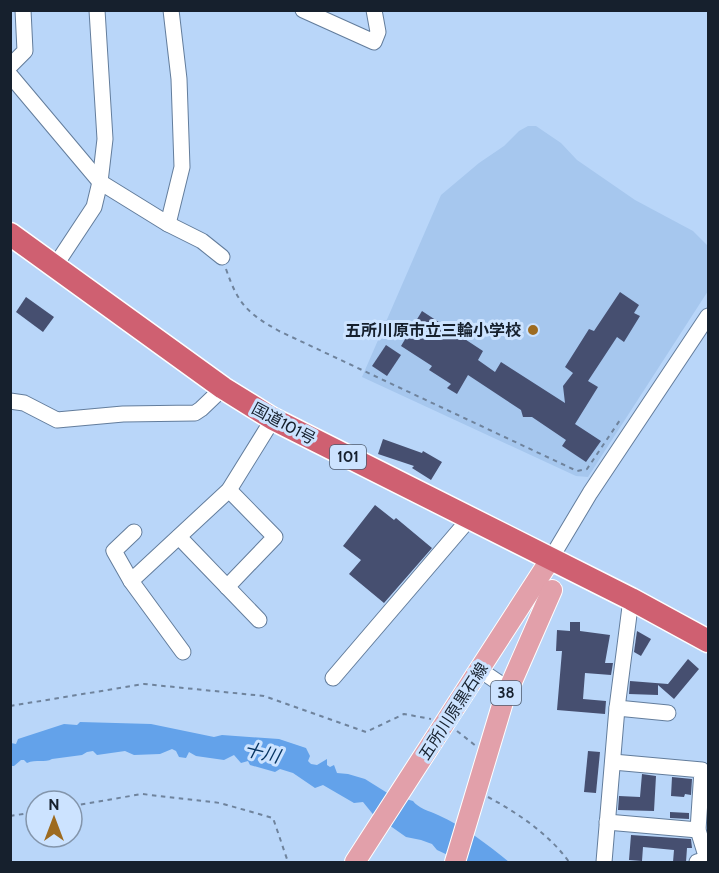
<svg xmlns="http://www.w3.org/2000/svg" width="719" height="873" viewBox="0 0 719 873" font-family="Cabin,'Noto Sans JP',sans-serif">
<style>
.built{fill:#a6c7ee}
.water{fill:#63a2ea}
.building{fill:#464f70}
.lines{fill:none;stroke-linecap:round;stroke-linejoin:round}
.minor-casing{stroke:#637d9c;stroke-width:17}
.major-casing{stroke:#fff;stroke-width:22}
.highway-casing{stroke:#fff;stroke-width:25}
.path{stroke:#6f839c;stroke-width:2;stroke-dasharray:4.5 4.5;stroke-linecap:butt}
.minor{stroke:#fff;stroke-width:15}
.major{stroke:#e2a0aa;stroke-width:20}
.highway{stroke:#cf6071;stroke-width:22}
.poi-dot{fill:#9d6b20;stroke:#cce3ff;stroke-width:2}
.labels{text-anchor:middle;stroke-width:6;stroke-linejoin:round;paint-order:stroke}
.shield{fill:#cce3ff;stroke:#4d5a6c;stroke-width:1.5}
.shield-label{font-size:15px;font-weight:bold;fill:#16202d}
.poi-label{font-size:16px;font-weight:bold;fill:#16202d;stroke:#cce3ff;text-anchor:end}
.street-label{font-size:16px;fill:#16202d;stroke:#cce3ff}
.water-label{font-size:18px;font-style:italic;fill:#073562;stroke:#cce3ff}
</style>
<rect width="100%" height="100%" fill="#b9d6f9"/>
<polygon class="built" points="528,126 536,126 561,143 577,160 635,200 693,231 708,246 708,291 588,477 576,476 362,377 441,195 479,163 504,146 519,131"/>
<path class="water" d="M80 722 151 724 214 737 222 735 279 739 306 748 310 756 308 761 311 764 317 765 327 759V765L330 767 334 765 337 773 348 774 365 779 389 794 413 801C418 808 429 811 438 815 465 827 487 844 509 862H463L437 850 432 844 421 840 406 837 389 825 376 818 363 802 354 803 323 785 315 788 293 773 280 769 275 772 250 765 248 761 241 763 234 755 224 760 196 756 189 752 186 758 179 757 176 751 172 749 160 754 134 755 125 751 97 755 93 751 87 752 82 755 52 759C45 763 36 759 27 763L24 760H21L14 766H11V743L16 744 18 739 64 724 77 725Z"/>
<g class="building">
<polygon points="620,292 639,305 634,313 640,316 624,342 617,337 588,381 598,387 575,424 601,441 586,462 562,446 566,440 532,417 523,417 521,410 468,375 457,394 447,388 451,384 429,370 432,366 401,346 422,311 483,351 478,360 495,372 501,362 565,403 563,386 573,373 565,367 589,329 594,331"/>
<polygon points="26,297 54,317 43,332 16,312"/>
<polygon points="386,345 401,355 387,376 372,366"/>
<polygon points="383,439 422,453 423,451 442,462 431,480 412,468 414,466 378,454"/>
<polygon points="375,505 394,520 396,518 432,548 384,603 349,574 361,560 343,546"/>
<polygon points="570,622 580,622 580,631 610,635 605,663 613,663 611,675 585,673 583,699 606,701 605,714 557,710 562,651 556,651 557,630 570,631"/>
<polygon points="637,631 651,639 641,656 634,652"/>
<polygon points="688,659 699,669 674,699 658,685 658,695 629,694 630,681 668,684"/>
<polygon points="588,751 600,752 596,793 584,792"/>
<polygon points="642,774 656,776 654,811 618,810 619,796 640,797"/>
<polygon points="672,777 692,779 691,795 685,794 684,797 671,796"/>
<polygon points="670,812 689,813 689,819 670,818"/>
<polygon points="631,835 691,839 692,848 687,848 686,862 673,862 674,850 643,847 642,861 629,860"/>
</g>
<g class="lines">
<g class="minor-casing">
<g id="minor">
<polyline points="303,10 374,42 378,32 374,10"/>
<polyline points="10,66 25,51 23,10"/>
<polyline points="10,75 100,182 168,224 182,167 179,79 171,10"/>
<polyline points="168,224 202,241 222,257"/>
<polyline points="55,266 94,207 100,182 105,139 97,10"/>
<polyline points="10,401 24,403 57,420 123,414 195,413 201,409 223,388"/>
<polyline points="134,532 114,551 131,581 183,652"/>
<polyline points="179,537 259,620"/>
<polyline points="550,560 590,493 708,316"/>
<polyline points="131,581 229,490 273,419"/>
<polyline points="227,587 275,537 229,490"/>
<polyline points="480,670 508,689"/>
<polyline points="333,678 470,518"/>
<polyline points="617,708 668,713"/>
<polyline points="613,762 702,770 698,830 707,859 697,862"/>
<polyline points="607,822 698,830"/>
<polyline points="604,862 617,708 631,599"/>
</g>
</g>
<g class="major-casing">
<g id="major">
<polyline points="355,862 550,560"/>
<polyline points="455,862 503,702 552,590"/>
</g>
</g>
<g class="highway-casing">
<polyline id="highway" points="10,234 223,388 273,419 631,599 708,641"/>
</g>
<g class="path">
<path d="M226 269C238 304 247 313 279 331L577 471 587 469 620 420"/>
<polyline points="10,706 144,684 264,696 366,732 404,714 431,719"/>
<polyline points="457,731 476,746"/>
<path d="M488 797C518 813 550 835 569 862"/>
<polyline points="72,806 142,794 220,803 273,818 288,862"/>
<polyline points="10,816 36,812"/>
</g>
<use href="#minor" class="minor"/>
<use href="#major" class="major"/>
<use href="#highway" class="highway"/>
</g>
<circle class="poi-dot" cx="533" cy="330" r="6"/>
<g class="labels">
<g class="shield">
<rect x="330" y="445" width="36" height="24" rx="4.5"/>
<rect x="491" y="681" width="30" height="24" rx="4.5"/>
</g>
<g class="shield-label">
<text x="348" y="462">101</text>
<text x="506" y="698">38</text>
</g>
<g class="poi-label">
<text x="521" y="336">五所川原市立三輪小学校</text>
</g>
<g class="street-label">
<text transform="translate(284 423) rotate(28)" y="6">国道101号</text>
<text transform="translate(453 711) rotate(-57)" y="6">五所川原黒石線</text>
</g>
<g class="water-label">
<text transform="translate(262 753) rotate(13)" y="6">十川</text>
</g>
</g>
<rect width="719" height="873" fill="none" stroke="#16202d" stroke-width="24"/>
<g transform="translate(54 819)"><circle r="28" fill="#cce3ff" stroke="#8395ab" stroke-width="1.5"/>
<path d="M0-4.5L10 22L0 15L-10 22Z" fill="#9d6b20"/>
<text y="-9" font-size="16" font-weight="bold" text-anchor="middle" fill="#16202d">N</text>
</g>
</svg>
